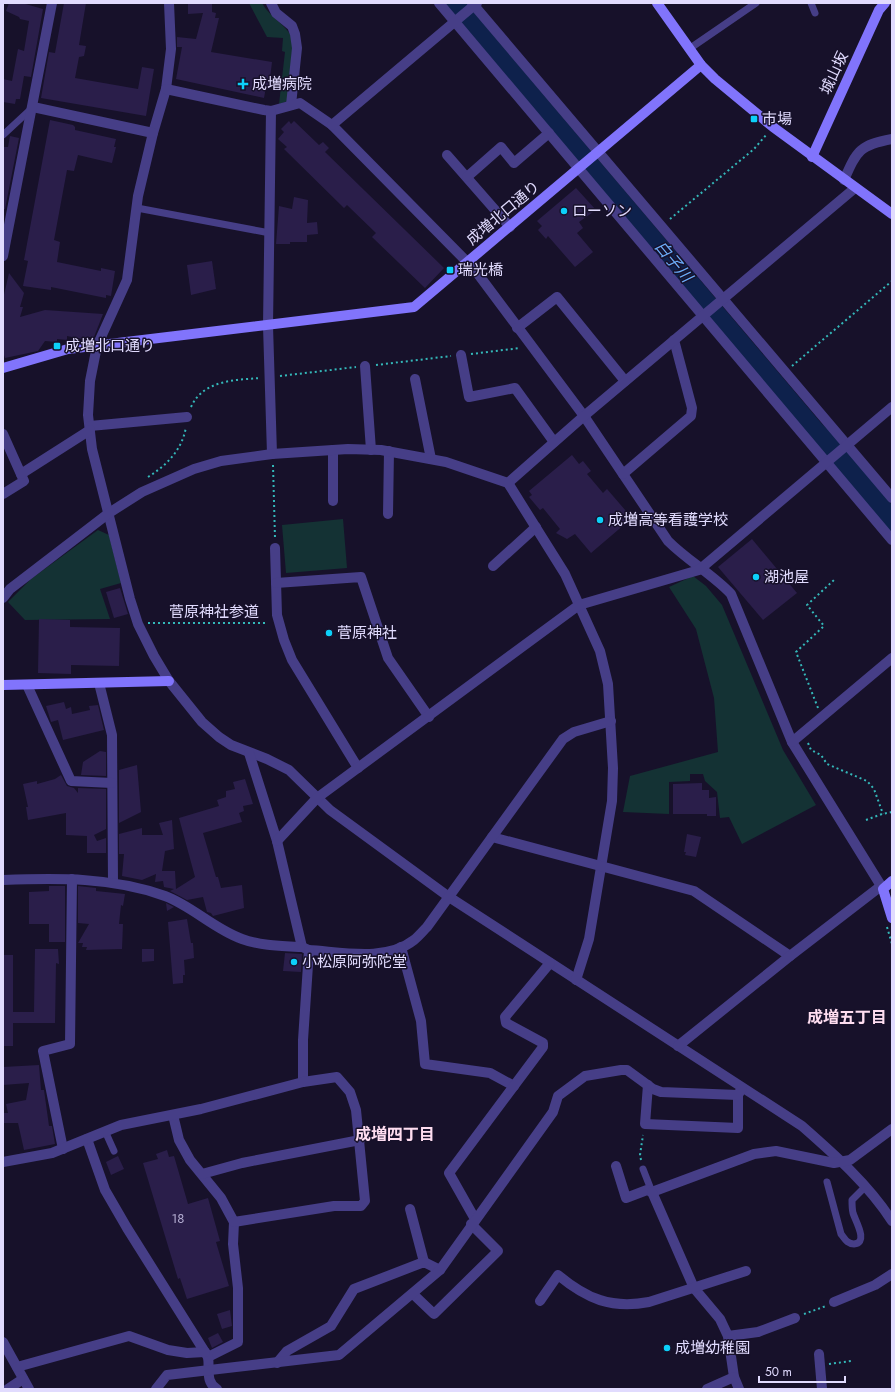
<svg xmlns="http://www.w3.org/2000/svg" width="895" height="1392" viewBox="0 0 895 1392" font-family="Jost,'Noto Sans JP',sans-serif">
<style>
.green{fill:#143234}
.water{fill:#0e214c}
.building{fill:#2a1e4a}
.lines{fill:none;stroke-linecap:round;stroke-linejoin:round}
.path{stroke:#34b8b9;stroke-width:2;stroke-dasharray:2 3;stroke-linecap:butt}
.lane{stroke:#463e87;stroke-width:7}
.street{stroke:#463e87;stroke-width:10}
.secondary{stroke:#8174fc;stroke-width:10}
.poi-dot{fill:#0cd0f9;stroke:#17112a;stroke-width:1.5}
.labels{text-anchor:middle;stroke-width:3;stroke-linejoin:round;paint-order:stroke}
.number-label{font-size:13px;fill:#b3acd1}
.street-label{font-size:15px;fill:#e1dbfe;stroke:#17112a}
.poi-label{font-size:15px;fill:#e1dbfe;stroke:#17112a;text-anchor:start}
.water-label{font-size:16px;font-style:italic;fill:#6caefb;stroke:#17112a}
.neighbourhood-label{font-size:16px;font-weight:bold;fill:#feddf0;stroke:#17112a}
</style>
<rect width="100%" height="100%" fill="#17112a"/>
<g class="green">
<path d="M249 3H262C270 18 286 24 293 39L288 101 279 104 285 52 282 51 283 38 267 37Z"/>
<polygon points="343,519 347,568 286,573 282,525"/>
<polygon points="98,530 109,535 121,583 100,589 110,619 25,620 8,602 31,579"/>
<polygon points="693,576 706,586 722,605 783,750 816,805 742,844 729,817 720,818 717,792 705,781 703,774 690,774 690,781 669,782 669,814 623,812 630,776 718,752 714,698 696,629 669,587"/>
</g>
<polygon class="water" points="445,3 466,3 822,424 834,435 892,505 892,534"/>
<g class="building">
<polygon points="9,3 22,3 43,9 31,77 24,76 20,99 16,99 15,104 3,102 3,79 12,81 18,49 24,51 29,21 20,19 19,17 6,11"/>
<polygon points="64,3 86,3 79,45 86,46 84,56 79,57 75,78 138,89 142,67 154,69 146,116 41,98 49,52 55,53"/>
<polygon points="188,3 212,3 212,12 216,13 215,18 219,18 211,52 272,62 269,87 266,87 264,98 176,79 182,47 177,47 177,37 196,39 203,13 188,14"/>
<polygon points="50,120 73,125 75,127 75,130 116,139 114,147 116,147 112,163 78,155 74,171 67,170 54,240 60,242 57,262 101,271 101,268 115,271 111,296 106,295 106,298 51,287 51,290 23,286 28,261 24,260"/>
<polygon points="289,121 291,124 294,121 319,145 323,142 329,148 325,152 444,268 425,288 372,237 376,233 347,205 344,208 284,149 287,147 278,139 284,132 281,129"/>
<polygon points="10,136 19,138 5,209 3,209 3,147 8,147"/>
<polygon points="576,188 596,210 579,222 583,228 577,233 593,252 575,267 548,236 546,239 538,230 542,226 537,221"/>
<polygon points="294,197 308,200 307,223 317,222 318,234 307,235 307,242 290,242 290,244 276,244 279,206 292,209"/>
<polygon points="212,261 216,289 191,295 187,265"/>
<polygon points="9,273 24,293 20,307 23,307 20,317 45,310 103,314 94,337 82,337 82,339 67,336 67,340 57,339 57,342 45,341 38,351 5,358 3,352 3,299"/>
<polygon points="572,455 579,464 583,461 591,471 587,474 603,493 607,489 632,518 591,553 575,534 567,539 556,533 560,529 543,508 540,510 529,497 532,495 529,491"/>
<polygon points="752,539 797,593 763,620 718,567"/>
<polygon points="120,588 128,614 114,618 106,592"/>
<polygon points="39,619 70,620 70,627 120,628 119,666 71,665 71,674 38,673"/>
<polygon points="64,702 66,709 71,707 72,714 90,710 89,706 98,705 104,730 63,740 58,720 51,722 46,706"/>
<polygon points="100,751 106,752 106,776 81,775 83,762"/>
<polygon points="137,765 141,812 119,823 119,770"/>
<polygon points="61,775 67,786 74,788 78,793 78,788 106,789 106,829 94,835 97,841 106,838 106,853 87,853 87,836 66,835 66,813 28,820 26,807 28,807 23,784 37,781 37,784 55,779"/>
<polygon points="245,779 253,804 243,806 244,811 239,813 242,822 203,833 216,877 218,877 221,888 242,885 244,908 213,916 211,913 207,912 203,897 187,900 170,891 174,889 164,887 163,881 155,882 156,874 142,880 122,876 124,854 119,854 119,834 142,828 142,835 163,835 159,823 172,820 174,849 165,851 162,871 175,871 176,889 195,877 179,818 219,806 217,800 226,797 226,791 235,789 233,782"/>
<polygon points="702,783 702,790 709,790 709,798 716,797 716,816 707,816 707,814 673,814 673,784"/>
<polygon points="687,834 701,837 696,857 685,855 686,852 684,852"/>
<polygon points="49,886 65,886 65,942 49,942 49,924 29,924 29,892 49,891"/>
<polygon points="78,886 96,888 96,891 125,894 123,906 121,905 119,924 123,924 122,949 86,950 87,947 82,947 83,943 78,943 89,924 78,923"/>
<polygon points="166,903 174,907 167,911"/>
<polygon points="187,919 191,943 193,943 194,958 184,960 185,975 183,975 183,983 173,984 168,922"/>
<polygon points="35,949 58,949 59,964 56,963 55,1023 13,1023 13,1046 3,1046 3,955 13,955 13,1012 34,1012"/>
<polygon points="142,949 154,949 154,961 142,962"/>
<polygon points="285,953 302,954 301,972 283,971"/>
<polygon points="39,1065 41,1090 44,1090 49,1126 52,1126 55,1144 24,1150 18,1123 3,1123 3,1113 8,1113 6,1104 26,1100 29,1083 3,1085 3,1067"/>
<polygon points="167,1150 169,1157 174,1156 188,1204 208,1198 220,1241 216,1242 229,1286 187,1299 180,1278 178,1279 143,1163 158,1159 156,1154"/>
<polygon points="118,1156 124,1169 111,1175 106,1162"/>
<polygon points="230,1310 232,1326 222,1329 217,1314"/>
<polygon points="218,1333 223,1342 212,1348 208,1338"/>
</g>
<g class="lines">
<g class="path">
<polyline points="670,219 754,149 767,134"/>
<polyline points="471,354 520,348"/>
<polyline points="376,365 451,356"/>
<polyline points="792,366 892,281"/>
<polyline points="280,376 356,367"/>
<path d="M191 407C203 380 235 380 260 378"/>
<polyline points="273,465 275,538"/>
<path d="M148 477C167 465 182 450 186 427"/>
<polyline points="148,623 268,623"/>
<polyline points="818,708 796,652 824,626 807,605 834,580"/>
<polyline points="808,743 811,750 821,755 827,764 867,781 874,789 883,814"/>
<polyline points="866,820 882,814 892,812"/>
<polyline points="887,927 892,944"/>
<polyline points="641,1160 640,1155 643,1135"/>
<polyline points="804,1314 826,1306"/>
<polyline points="829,1364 851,1361"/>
</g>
<g class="lane">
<polyline points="811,3 815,13"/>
<polyline points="689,49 756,3"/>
<polyline points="3,135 31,109"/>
<polyline points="137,208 270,233"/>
<polyline points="105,1131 114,1151"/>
<polyline points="643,1169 652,1192"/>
<path d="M827 1182 841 1234C845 1239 847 1244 854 1244 869 1243 855 1220 853 1213 852 1209 852 1204 852 1200L865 1187"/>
</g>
<g class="street">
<path d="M169 3 171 49 166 89 153 133 138 196 127 280 97 346 90 381 88 415 92 449 130 599 138 624 154 656 169 681 202 722 219 737 231 745 267 759 289 770 330 810 449 897 802 1126C835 1155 868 1184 892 1221"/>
<polyline points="271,3 276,13 292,26 295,34 297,48 291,105"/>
<polyline points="439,3 892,540"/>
<polyline points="472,3 892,498"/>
<path d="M166 89 264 110 271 111 300 103 332 125 475 270 584 416 668 541C688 561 712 574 731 594L792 742 883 889"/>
<polyline points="33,107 153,133"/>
<polyline points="271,111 268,326 272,454"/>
<polyline points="332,125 477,3"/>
<polyline points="447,155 510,227"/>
<polyline points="467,177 501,147 514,163 549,133"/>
<path d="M844 180C857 150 860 145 892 139"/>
<polyline points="3,256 52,3"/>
<polyline points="517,328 557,297 625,381"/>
<polyline points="461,355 469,397 515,388 554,442"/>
<polyline points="365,366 371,450"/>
<polyline points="415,379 431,459"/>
<polyline points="90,426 187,417"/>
<polyline points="3,434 24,481 3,494"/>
<polyline points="333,450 333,501"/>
<polyline points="21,474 90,430"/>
<polyline points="623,474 691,416 692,408 674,340"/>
<polyline points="508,483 584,416 855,188"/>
<polyline points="388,514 389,451"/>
<polyline points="275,548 277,615 284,640 292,660 358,768"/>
<polyline points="493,566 536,527"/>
<polyline points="276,583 361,577 388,658 429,717"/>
<polyline points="3,598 10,589 109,513 142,492 194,469 221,461 272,454 348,449 381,450 446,462 508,483 565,574 600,651 608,684 613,768 612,801 589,939 576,980"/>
<polyline points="99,683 112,735 113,882"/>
<polyline points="27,685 71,781 112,783"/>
<polyline points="792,742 892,658"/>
<polyline points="249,753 277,841 302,947"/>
<polyline points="492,837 694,891 790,956"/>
<polyline points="277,841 317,798 579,605 699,570 892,407"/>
<path d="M3 880C58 878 113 877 165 896 192 906 214 929 242 939 261 946 282 946 302 947L309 950C342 952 386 962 414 940 419 936 423 931 427 927L563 739 574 732 611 721"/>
<polyline points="401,947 421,1021 425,1064 490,1073 514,1086"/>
<polyline points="678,1046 790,956 881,886"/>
<polyline points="303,1082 303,1040 309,950"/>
<polyline points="648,1085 645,1124 738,1128 738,1095"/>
<polyline points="173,1115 179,1140 190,1160 221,1198 234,1222 233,1244 238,1288 238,1342 208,1357"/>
<path d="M87 1139 105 1190 127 1228 208 1357C210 1369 205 1382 217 1389"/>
<polyline points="63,1149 43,1051 70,1044 72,879"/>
<polyline points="3,1162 52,1153 121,1125 201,1109 303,1082 337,1077 350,1092 356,1110 365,1201 361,1206 334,1206 234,1222"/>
<polyline points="616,1166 626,1198 647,1190 652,1192 754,1154 776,1151 834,1163 850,1160 892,1129"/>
<polyline points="202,1174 242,1163 360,1140"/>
<polyline points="652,1192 694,1288 720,1319 728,1336 734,1377 739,1389"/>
<polyline points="410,1209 424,1262"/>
<polyline points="475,1219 449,1173 543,1047 543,1043 506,1023 505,1017 550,963"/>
<polyline points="413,1294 434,1314 498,1251 471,1224"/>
<path d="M540 1301 558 1275C587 1299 611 1309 649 1302L746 1271"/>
<polyline points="834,1302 875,1285 892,1274"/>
<polyline points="728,1336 758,1332 795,1318"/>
<polyline points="3,1342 29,1389"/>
<polyline points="819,1354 822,1389"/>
<polyline points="277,1363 287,1351 331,1326 354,1289 424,1262 440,1270"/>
<polyline points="17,1367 129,1336 168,1350 187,1353 205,1352"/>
<polyline points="8,1389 23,1379"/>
<polyline points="156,1389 167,1375 339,1355 440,1270 553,1112 558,1096 585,1076 621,1070 627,1070 653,1089 661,1092 738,1095 742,1088"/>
<polyline points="707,1389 734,1377"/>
</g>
<g class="secondary">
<polyline points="657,3 701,65 715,79 773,127 892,214"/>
<polyline points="812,157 879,10 885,3"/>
<polyline points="3,368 68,349 414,307 701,65"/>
<polyline points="3,685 169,681"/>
<polyline points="892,881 883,889 892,918"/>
</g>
</g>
<g class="poi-dot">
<path d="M241 78h4v4h4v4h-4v4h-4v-4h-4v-4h4z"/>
<rect x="750" y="115" width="8" height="8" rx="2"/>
<circle cx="564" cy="211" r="4"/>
<rect x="446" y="266" width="8" height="8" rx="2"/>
<rect x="53" y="342" width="8" height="8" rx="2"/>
<circle cx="600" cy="520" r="4"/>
<circle cx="756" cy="577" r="4"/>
<circle cx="329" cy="633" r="4"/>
<circle cx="294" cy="962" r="4"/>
<circle cx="667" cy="1348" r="4"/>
</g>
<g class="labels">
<g class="number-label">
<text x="178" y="1223">18</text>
</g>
<g class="street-label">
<text transform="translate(834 73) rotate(-65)" y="5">城山坂</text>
<text transform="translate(503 213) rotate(-40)" y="5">成増北口通り</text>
<text x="214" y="617">菅原神社参道</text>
</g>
<g class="poi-label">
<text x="252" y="89">成増病院</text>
<text x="762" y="124">市場</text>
<text x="572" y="216">ローソン</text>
<text x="458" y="275">瑞光橋</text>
<text x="65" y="351">成増北口通り</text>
<text x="608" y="525">成増高等看護学校</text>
<text x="764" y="582">湖池屋</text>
<text x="337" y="638">菅原神社</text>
<text x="302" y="967">小松原阿弥陀堂</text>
<text x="675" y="1353">成増幼稚園</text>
</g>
<g class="water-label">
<text transform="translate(674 261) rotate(50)" y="6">白子川</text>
</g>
<g class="neighbourhood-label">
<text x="847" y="1023">成増五丁目</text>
<text x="395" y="1140">成増四丁目</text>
</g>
</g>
<rect width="895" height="1392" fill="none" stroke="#e1dbfe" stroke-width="8"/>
<path d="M759 1376v6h86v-6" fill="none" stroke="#e1dbfe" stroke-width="2"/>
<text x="765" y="1376" font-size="12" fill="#e1dbfe" stroke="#17112a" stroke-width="3" paint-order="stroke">50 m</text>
</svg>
